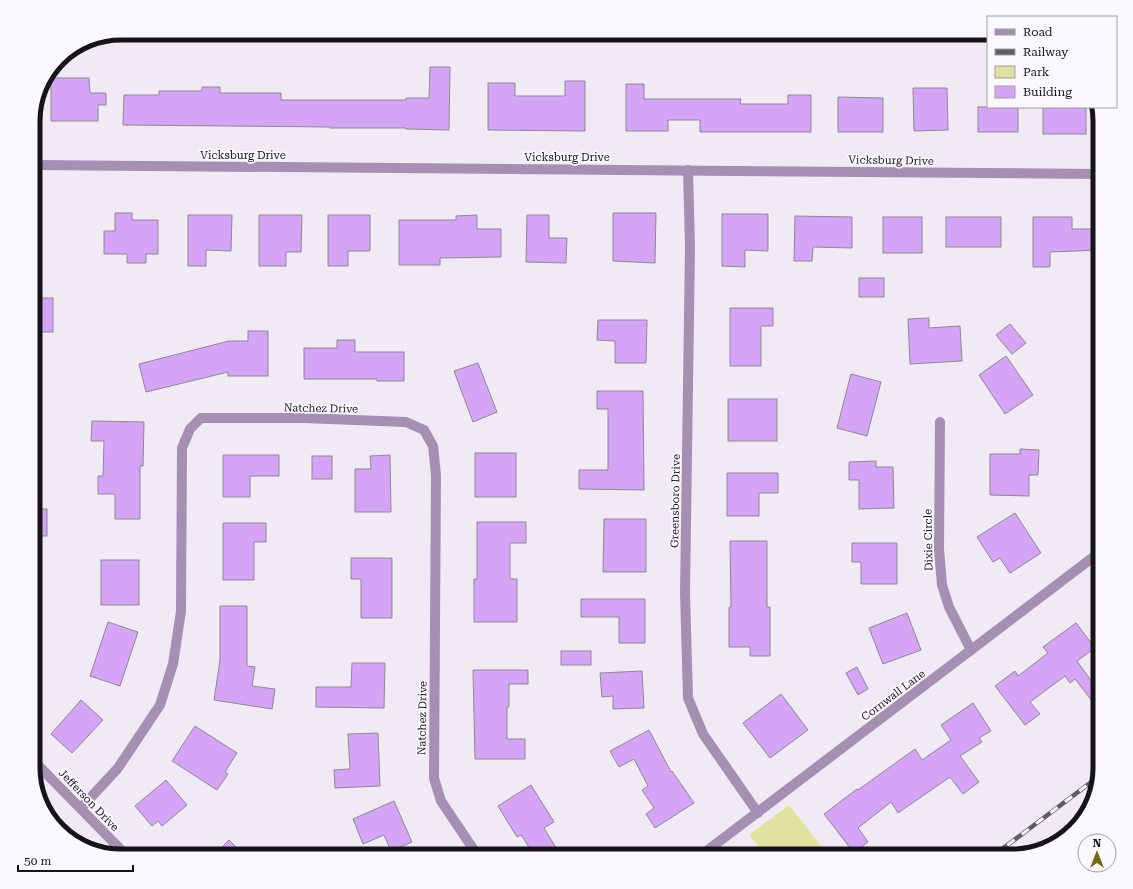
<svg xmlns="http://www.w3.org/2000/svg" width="1133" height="889" viewBox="0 0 1133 889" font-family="'Roboto Serif',serif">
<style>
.green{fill:#e0e39f}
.building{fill:#d6a4f6;stroke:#8d8892}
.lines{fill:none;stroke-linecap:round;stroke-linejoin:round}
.minor{stroke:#a590b3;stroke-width:10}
.rail-casing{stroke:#605c63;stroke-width:4.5}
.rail{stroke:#fcf8ff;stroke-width:3;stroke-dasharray:9;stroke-linecap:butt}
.labels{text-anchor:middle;stroke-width:3.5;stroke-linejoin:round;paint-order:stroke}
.street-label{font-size:11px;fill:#161418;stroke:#fcf8ff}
.rim{fill:none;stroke:#161418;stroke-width:5}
</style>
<rect width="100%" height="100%" fill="#f0eaf5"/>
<polygon class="green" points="789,805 829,856 766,856 749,835"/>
<g class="building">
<polygon points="430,67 450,67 449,130 406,129 406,128 330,128 330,127 123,125 124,95 159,95 159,91 202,91 202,87 220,87 220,93 281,93 281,100 406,100 406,98 429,98"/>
<polygon points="51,78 89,78 90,93 106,93 106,105 98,105 98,121 51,121"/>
<polygon points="565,81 585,81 585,131 488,130 488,83 515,83 515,96 565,96"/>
<polygon points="626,84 644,84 644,99 741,99 740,104 788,104 788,95 811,95 811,132 700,132 700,120 668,120 668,131 626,131"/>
<polygon points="913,88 947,88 948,130 914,131"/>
<polygon points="838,97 883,98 883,132 838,132"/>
<rect x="978" y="107" width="40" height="25"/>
<rect x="1043" y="107" width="43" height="27"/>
<polygon points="115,213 132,213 132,220 158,220 158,254 146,254 146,263 127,263 127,254 104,254 104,231 115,231"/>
<polygon points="613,213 656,213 655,263 613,261"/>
<polygon points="722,214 768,214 768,251 745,250 745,267 722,266"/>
<polygon points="188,215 232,215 231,251 206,250 206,266 188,266"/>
<polygon points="259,215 302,215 301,252 286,252 286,266 259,266"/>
<polygon points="328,215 370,215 370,251 348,251 348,266 328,266"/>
<polygon points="477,215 477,229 501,229 501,257 440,258 440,265 399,265 399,220 456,220 456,216"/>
<polygon points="527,215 549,215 549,238 567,238 566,263 526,262"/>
<polygon points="795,216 852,217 852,248 813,247 812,261 794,261"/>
<rect x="883" y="217" width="39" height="36"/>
<rect x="946" y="217" width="55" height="30"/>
<polygon points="1033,217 1072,217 1072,229 1100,229 1100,250 1050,252 1050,267 1033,267"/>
<rect x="859" y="278" width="25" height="19"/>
<rect x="33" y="298" width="20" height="34"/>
<polygon points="730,308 773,308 773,326 761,326 761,366 730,366"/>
<polygon points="929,318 929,328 960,326 962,361 910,364 908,319"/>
<polygon points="598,320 647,320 646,363 615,363 615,341 597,340"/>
<polygon points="1010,324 1026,343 1012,354 996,335"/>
<polygon points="248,331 268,331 268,376 228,376 228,372 146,392 139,364 229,341 248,341"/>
<polygon points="337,340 355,340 355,352 404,352 404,381 377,381 377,379 304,379 304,348 337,348"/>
<polygon points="1006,356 1033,395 1005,414 979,375"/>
<polygon points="478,363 497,412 473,422 454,371"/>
<polygon points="851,374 881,382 867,436 837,428"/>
<polygon points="597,391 643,391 644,490 579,489 579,470 608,470 608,409 597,409"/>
<rect x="728" y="399" width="49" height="42"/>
<polygon points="92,421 144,422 143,466 140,466 140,519 115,519 115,494 98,494 98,476 103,476 104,441 91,441"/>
<polygon points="1020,449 1039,450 1038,475 1029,475 1029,496 990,495 990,454 1020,454"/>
<rect x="475" y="453" width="41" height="44"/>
<polygon points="223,455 279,455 279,476 250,476 250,497 223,497"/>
<polygon points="390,455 391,512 355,512 355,469 371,469 370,456"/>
<rect x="312" y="456" width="20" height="23"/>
<polygon points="876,461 876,467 893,467 894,508 859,509 859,480 849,480 849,462"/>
<polygon points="727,473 778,473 778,493 759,493 759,516 727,516"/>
<rect x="33" y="509" width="14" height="27"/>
<polygon points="1015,513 1041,553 1010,573 1000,558 993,562 977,537"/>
<polygon points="604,519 646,519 646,572 603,572"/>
<polygon points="477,522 526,522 526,543 510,543 510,579 517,579 517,622 474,622 474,579 477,579"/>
<polygon points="223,523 266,523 266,542 254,542 254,580 223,580"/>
<polygon points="730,541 767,541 767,607 770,607 770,656 750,656 750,647 729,647 729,607 731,607"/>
<polygon points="852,543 897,543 897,584 861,584 861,562 852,562"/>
<polygon points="351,558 392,558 392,618 361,618 361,579 351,579"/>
<rect x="101" y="560" width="38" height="45"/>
<polygon points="581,599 645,599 645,643 619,643 619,617 581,617"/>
<polygon points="220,606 247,606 247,666 255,667 252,686 275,689 272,709 214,700 220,660"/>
<polygon points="907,613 921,650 883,664 869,628"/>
<polygon points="108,622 138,632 120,686 90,676"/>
<polygon points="1076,623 1095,648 1077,661 1092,682 1100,676 1100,711 1075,679 1070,683 1065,676 1030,702 1040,714 1025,725 995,686 1015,671 1018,676 1048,653 1043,647"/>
<rect x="561" y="651" width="30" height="14"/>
<polygon points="352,663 385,663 384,708 316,707 316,687 351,687"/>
<polygon points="857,667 868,689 858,695 846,673"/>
<polygon points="473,670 528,670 528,684 509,684 509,707 507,707 507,739 525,739 525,759 475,759"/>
<polygon points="642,671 644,708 613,709 613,696 602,697 600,673"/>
<polygon points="781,694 808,730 770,758 743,723"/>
<polygon points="81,700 103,720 72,753 51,734"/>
<polygon points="973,703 991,731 979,738 982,742 960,756 979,782 963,794 950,777 898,813 891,802 858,828 868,842 854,853 824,814 857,789 858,790 915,749 922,760 951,740 941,725"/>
<polygon points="195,726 237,753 225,772 228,774 217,790 172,761"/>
<polygon points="649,730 671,772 672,771 694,803 655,828 646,814 654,808 642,790 648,786 634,759 619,767 610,751"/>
<polygon points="378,733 380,786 335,788 334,770 350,769 348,734"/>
<polygon points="166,780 187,805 162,826 158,821 152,826 135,806"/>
<polygon points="531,785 554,822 544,828 561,856 535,856 521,835 517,837 498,806"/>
<polygon points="394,801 412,842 391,851 384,835 363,844 353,819"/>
<polygon points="229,840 245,856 213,856"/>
</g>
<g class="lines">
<g class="minor">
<polyline points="33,165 1100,174"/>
<polyline points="688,170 690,247 685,593 688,698 703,734 758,813"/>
<polyline points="940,422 939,549 942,585 949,607 971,650"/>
<polyline points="33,760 127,856"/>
<polyline points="81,808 118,768 160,705 173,664 181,611 182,448 190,429 201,418 304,418 406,422 424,430 433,446 436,475 434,778 441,801 478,856"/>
<polyline points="700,856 1100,552"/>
</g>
<g class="rail-casing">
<polyline id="rail" points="993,856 1098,777"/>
</g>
<use href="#rail" class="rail"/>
</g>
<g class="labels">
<g class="street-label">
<text x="243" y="159">Vicksburg Drive</text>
<text x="567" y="161">Vicksburg Drive</text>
<text transform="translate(891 160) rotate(1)" y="4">Vicksburg Drive</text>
<text transform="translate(321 408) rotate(1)" y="4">Natchez Drive</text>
<text transform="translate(675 501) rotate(-89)" y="4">Greensboro Drive</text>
<text transform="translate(928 540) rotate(-91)" y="4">Dixie Circle</text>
<text transform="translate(893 695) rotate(-37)" y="4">Cornwall Lane</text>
<text transform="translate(422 718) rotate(-89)" y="4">Natchez Drive</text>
<text transform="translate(89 800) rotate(46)" y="4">Jefferson Drive</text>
</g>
</g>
<path d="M0 0H1133V889H0ZM121 40H1012A81 81 0 0 1 1093 121V768A81 81 0 0 1 1012 849H121A81 81 0 0 1 40 768V121A81 81 0 0 1 121 40Z" fill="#fcf8ff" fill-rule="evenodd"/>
<path class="rim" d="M121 40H1012A81 81 0 0 1 1093 121V768A81 81 0 0 1 1012 849H121A81 81 0 0 1 40 768V121A81 81 0 0 1 121 40Z"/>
<rect x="987" y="16" width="130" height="92" fill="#fcf8ff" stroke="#a09da3"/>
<rect x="995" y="29" width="20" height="6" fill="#a590b3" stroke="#a09da3"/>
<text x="1023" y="36" font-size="12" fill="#161418">Road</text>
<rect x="995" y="49" width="20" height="6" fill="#605c63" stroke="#a09da3"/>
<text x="1023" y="56" font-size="12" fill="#161418">Railway</text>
<rect x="995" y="66" width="20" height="12" fill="#e0e39f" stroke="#a09da3"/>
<text x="1023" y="76" font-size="12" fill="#161418">Park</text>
<rect x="995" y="86" width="20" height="12" fill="#d6a4f6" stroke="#a09da3"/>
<text x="1023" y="96" font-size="12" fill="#161418">Building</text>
<g transform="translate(1097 853)"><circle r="19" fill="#fcf8ff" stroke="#a09da3"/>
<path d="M0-3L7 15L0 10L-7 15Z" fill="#6e6f13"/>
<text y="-6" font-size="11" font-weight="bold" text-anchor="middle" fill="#161418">N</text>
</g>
<path d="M18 865v6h115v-6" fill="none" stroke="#161418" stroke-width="2"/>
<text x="24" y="865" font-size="12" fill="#161418" stroke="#fcf8ff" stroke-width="3" paint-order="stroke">50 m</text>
</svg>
